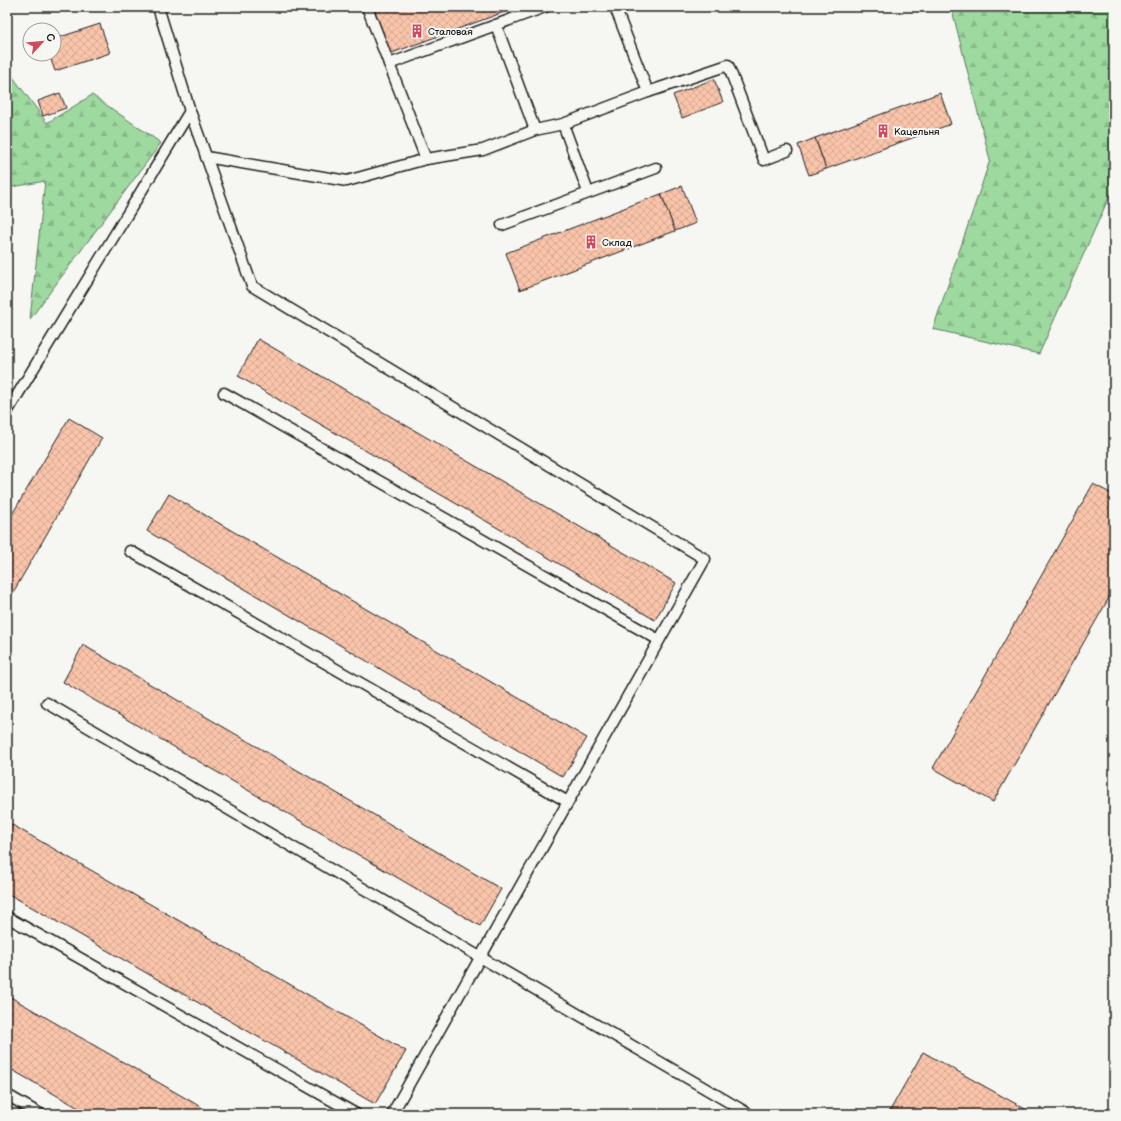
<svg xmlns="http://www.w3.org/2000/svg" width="1121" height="1121" viewBox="0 0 1121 1121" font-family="'Balsamiq Sans',sans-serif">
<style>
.forest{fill:url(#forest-firs);stroke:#5d7a5e}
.building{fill:url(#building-cross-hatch);stroke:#1c1c1c}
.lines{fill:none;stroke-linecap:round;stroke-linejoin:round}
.service-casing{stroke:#1c1c1c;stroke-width:13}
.service{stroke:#f6f6f2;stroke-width:10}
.labels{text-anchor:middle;stroke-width:4;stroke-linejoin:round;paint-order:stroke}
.poi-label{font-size:10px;fill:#1c1c1c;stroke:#f6f6f2;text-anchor:start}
</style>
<defs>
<pattern id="forest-firs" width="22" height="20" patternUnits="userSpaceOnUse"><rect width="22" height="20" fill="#9ed9a0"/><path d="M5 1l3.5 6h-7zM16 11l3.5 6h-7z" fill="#88ba89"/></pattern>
<pattern id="building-cross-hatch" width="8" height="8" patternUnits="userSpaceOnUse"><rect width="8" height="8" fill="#f9c4aa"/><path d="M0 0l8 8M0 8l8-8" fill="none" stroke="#d5a892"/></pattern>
</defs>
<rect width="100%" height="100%" fill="#f6f6f2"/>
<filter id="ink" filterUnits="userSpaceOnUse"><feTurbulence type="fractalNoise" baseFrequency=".025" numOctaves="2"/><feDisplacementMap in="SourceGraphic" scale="8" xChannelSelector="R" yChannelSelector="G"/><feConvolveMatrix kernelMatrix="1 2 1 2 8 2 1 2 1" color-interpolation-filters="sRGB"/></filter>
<g filter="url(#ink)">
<g class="forest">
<polygon points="957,7 1114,7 1114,186 1039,354 933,329 990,160 952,10"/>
<polygon points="7,69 47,123 92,95 161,143 30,319 45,181 7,188"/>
</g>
<g class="building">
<polygon points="372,7 518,7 389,54"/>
<polygon points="100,24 110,53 55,71 49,54 54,54 54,39"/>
<polygon points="714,79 723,102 682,118 673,95"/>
<polygon points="60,93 66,108 43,116 38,101"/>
<polygon points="940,93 951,124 826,169 815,138"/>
<polygon points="815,138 826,169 809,175 798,145"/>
<polygon points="682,186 696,223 675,231 661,194"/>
<polygon points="661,194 675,231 520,290 506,253"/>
<polygon points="258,339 676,583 655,620 238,376"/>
<polygon points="69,418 102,438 7,603 7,523"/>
<polygon points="1093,484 1114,495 1114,589 993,802 933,768"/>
<polygon points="169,494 587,738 563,777 147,531"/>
<polygon points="83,645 501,889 480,926 63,682"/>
<polygon points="7,822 406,1051 375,1104 7,893"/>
<polygon points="7,995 213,1114 89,1114 7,1067"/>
<polygon points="923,1052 1034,1114 888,1114"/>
</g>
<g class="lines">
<g class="service-casing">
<g id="service">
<polyline points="158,7 190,111 252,286 705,559 392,1114"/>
<polyline points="367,7 426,159"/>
<polyline points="615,7 648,92"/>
<polyline points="496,25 535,130"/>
<polyline points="389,64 545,7"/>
<polyline points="563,124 588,192"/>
<polyline points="206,157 347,181 426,159 483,150 535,130 563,124 648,92 728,65 764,160 787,151"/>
<polyline points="502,225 656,168"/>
<polyline points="224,393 659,640"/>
<polyline points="7,412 190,111"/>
<polyline points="130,551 568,802"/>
<polyline points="47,703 480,957 749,1114"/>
<polyline points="7,917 356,1114"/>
<polyline points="7,1095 40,1114"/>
</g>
</g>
<use href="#service" class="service"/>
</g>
</g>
<defs>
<g id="building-bare" transform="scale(1.08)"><path d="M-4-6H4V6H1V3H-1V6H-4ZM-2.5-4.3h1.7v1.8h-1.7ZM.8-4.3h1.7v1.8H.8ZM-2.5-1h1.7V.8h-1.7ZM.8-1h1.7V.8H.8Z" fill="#d1495b" stroke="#f6f6f2" stroke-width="2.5" paint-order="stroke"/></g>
</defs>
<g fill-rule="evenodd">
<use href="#building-bare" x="417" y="31"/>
<use href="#building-bare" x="883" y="131"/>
<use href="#building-bare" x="591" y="242"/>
</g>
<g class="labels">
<g class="poi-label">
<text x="428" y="35">Сталовая</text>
<text x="894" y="135">Кацельня</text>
<text x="602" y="246">Склад</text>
</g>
</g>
<rect width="1121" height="1121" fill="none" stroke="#f6f6f2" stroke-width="24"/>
<rect x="12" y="12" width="1097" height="1097" fill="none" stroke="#1c1c1c" stroke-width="1.5" filter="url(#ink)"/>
<g transform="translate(42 42) rotate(63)"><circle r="19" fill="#f6f6f2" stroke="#9f9f9c"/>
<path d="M0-3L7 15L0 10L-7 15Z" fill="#d1495b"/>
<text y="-6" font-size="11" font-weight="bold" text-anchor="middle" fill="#1c1c1c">С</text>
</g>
</svg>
